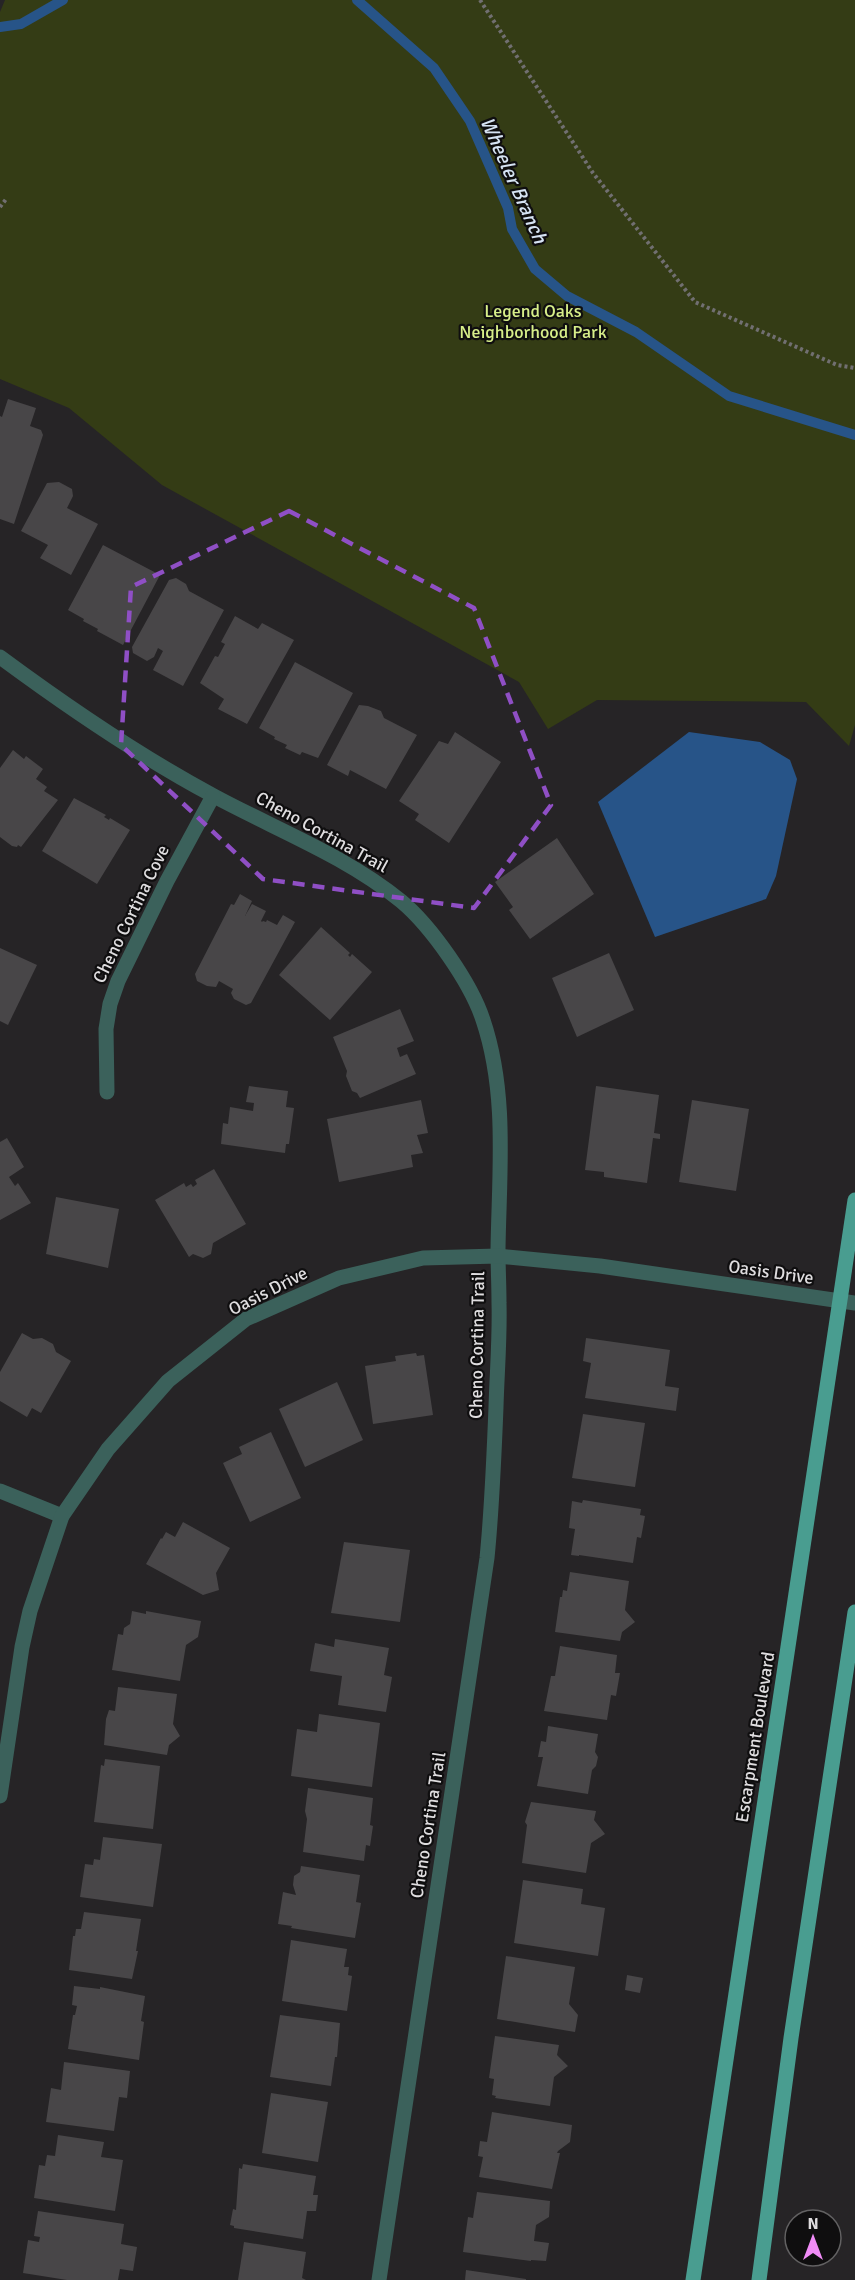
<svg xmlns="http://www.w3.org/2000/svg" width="855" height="2280" viewBox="0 0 855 2280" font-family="Signika,sans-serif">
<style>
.green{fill:#343c15}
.water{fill:#275488}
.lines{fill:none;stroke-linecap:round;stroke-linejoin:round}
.stream{stroke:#275488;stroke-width:10}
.building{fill:#484648}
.path{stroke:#716f71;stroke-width:4;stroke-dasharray:3 3;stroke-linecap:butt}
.minor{stroke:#3b615b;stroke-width:15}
.major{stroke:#499d90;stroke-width:15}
.marked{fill:none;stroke:#8f4fc5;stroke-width:4.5;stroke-dasharray:12 8;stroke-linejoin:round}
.labels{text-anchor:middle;stroke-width:4.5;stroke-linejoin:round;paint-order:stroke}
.park-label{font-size:18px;fill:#d7ee89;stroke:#0f0e0f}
.street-label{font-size:18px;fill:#dfdddf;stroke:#0f0e0f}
.water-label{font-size:20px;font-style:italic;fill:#d6e3f3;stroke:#0f0e0f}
</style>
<rect width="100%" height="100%" fill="#262426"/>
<polygon class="green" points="5,0 855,0 855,725 849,746 806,702 597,700 548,729 519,682 162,485 69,408 0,379 0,12"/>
<polygon class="water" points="689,732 760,742 790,760 797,779 776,876 766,899 655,937 598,802"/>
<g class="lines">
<g class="stream">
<polyline points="357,0 434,68 470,121 508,208 512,229 535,269 567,296 636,332 729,396 855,435"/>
<polyline points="0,27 21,24 63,0"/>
</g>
</g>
<g class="building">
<polygon points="8,399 36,408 30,426 41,430 43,435 14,524 0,519 0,416 2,417"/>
<polygon points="59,482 72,489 73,496 67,508 98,524 71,575 40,558 48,545 21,531 47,483"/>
<polygon points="103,545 160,575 123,645 97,631 98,629 83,621 84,619 68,610"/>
<polygon points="176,578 186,584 189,591 224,610 183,686 153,670 163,651 158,648 154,657 147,661 133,653 132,647 169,580"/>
<polygon points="235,616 258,629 262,623 294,640 247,724 218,709 224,699 200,683 215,656 218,657 225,644 221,642"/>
<polygon points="295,662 353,693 318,758 302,752 300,755 285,748 287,745 274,739 275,737 259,728"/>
<polygon points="359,705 368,706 381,711 384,718 417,735 386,789 350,770 348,776 327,765"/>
<polygon points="455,732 501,762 449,843 415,820 419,814 399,801 439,741 448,744"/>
<polygon points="13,750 24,759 26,756 43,769 36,779 47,787 44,791 58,800 21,847 18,845 17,847 12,846 0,837 0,768"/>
<polygon points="74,798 106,815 104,817 109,820 110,818 130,830 97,884 42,851"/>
<polygon points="557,838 594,894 530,939 509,910 513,907 495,882"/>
<polygon points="240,894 252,901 245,916 252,904 266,911 261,921 262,922 263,921 266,922 267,920 277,925 283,915 295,922 251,1003 246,1005 234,999 231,993 233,989 219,981 216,987 207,986 197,981 195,974 231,904 234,905"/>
<polygon points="321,927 350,953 348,955 350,957 352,954 372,972 330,1020 279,975"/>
<polygon points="0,948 37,965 8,1025 0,1021"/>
<polygon points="609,953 634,1010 577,1037 552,978"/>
<polygon points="400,1009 414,1041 397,1048 400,1057 407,1054 416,1074 360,1098 357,1093 352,1091 346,1076 347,1071 333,1037"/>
<polygon points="249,1086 288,1091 286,1107 294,1108 289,1144 286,1144 285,1153 221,1144 223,1123 228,1124 230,1107 253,1111 254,1103 246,1102"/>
<polygon points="596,1086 659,1095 654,1133 660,1134 660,1139 653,1138 647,1183 604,1177 604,1172 585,1170"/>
<polygon points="421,1100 428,1133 417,1135 423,1153 411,1155 413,1167 339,1182 327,1119"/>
<polygon points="692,1100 749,1109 736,1191 679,1182"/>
<polygon points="7,1138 24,1167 9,1177 15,1186 18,1183 31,1203 0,1220 0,1142"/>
<polygon points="214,1169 246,1224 213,1243 211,1254 203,1258 193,1254 189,1257 155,1200 184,1183 186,1187 191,1184 193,1187 197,1184 195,1180"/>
<polygon points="56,1197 119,1209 108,1268 46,1254"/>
<polygon points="22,1333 33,1339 42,1338 53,1344 56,1352 71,1361 41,1413 32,1408 27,1417 0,1401 0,1372"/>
<polygon points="586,1338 670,1350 665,1386 679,1388 676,1411 585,1398 591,1363 583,1361"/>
<polygon points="416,1353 417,1356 424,1355 433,1415 373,1424 365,1366 396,1361 395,1356"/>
<polygon points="337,1382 363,1440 305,1467 279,1409"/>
<polygon points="583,1414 645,1423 635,1487 572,1478"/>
<polygon points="271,1432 301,1498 250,1522 223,1463 242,1454 239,1447"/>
<polygon points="583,1500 641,1509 640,1515 645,1516 641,1538 637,1537 633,1563 579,1555 579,1556 571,1555 575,1529 569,1528 572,1501 582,1503"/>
<polygon points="183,1522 230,1548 216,1573 219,1590 203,1595 146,1564 161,1538 162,1539 166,1532 175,1537"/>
<polygon points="344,1542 410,1550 400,1622 331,1613"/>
<polygon points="570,1572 629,1581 625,1610 635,1622 622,1632 620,1641 555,1632 560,1597 562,1597 563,1590 567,1591"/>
<polygon points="132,1611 146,1614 146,1611 201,1621 198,1637 186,1645 180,1681 112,1670 118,1634 123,1635 124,1628 130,1624"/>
<polygon points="335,1639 389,1648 384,1675 392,1677 386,1712 338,1705 342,1676 310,1671 315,1643 334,1647"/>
<polygon points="560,1646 617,1655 615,1673 620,1673 616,1696 611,1695 607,1720 544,1711 551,1676 555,1676"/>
<polygon points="118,1687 177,1694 173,1724 180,1736 169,1745 167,1755 104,1745 106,1719 109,1710 115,1711"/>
<polygon points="319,1714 380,1723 372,1787 291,1776 297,1729 317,1732"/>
<polygon points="548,1726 598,1734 595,1752 598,1757 596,1766 592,1770 588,1794 537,1786 543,1757 538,1757 541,1741 546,1742"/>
<polygon points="105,1759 160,1766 153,1829 94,1822 101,1765 104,1766"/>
<polygon points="308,1788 373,1798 370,1825 373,1826 370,1846 366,1845 364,1861 303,1852 307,1819 305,1811"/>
<polygon points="531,1802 596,1811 594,1820 605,1834 591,1843 586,1873 522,1863 527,1825 525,1822"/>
<polygon points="103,1837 162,1844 153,1907 80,1897 85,1864 93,1865 94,1859 100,1860"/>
<polygon points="301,1866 360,1875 356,1902 361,1903 355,1938 291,1928 292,1926 278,1924 283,1892 296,1895 293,1885 294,1876 300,1872"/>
<polygon points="523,1880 583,1889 581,1904 605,1908 598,1956 514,1943"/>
<polygon points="84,1912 141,1919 136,1951 138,1951 132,1979 69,1970 73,1936 75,1936 76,1929 81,1929"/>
<polygon points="291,1940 347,1949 344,1967 349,1967 348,1975 352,1976 347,2011 282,2001"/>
<polygon points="506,1956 575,1967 569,2004 578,2015 575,2032 497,2019"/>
<polygon points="627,1975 643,1978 640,1993 625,1990"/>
<polygon points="74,1986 100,1989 100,1987 145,1996 141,2021 144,2022 139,2060 68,2049 73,2015 75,2015 77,2006 72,2005"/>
<polygon points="280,2015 340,2023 337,2057 335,2057 331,2086 270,2077"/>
<polygon points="495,2036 559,2045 557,2055 568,2066 554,2077 550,2106 495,2098 496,2096 492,2095 494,2079 489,2078"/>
<polygon points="64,2062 130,2071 127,2098 119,2097 114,2131 46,2122 51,2088 61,2090"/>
<polygon points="271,2093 328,2102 318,2162 262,2153"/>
<polygon points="492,2112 572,2125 570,2142 558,2151 557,2153 560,2153 552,2189 479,2177 483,2157 478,2156 480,2141 487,2142"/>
<polygon points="58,2135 104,2142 101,2157 123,2160 115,2211 34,2198 39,2165 45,2166 47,2155 55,2156"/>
<polygon points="243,2164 316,2176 313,2195 318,2195 316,2211 307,2211 303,2239 234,2228 234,2226 230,2225 233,2209 236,2210 239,2168 242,2169"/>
<polygon points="477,2192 550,2201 549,2217 536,2225 534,2241 549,2243 546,2261 531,2260 531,2261 463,2252 468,2217 473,2218"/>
<polygon points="38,2211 124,2224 121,2244 137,2247 133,2271 120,2269 118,2280 67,2280 23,2273 28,2240 39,2242 40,2237 34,2236"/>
<polygon points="244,2242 306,2252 302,2278 306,2280 238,2280"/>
<polygon points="466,2270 526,2279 526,2280 465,2280"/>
</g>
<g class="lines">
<g class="path">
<polyline points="480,0 593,173 695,302 837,365 855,368"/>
<polyline points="0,207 7,198"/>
</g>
<g class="minor">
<path d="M0 657C69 708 139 756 214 796 277 830 346 856 401 901 431 926 471 983 483 1020 508 1094 499 1174 498 1250 498 1268 499 1285 499 1303 500 1337 497 1372 496 1407 494 1458 492 1508 487 1558L379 2280"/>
<polyline points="107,1092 106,1029 110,1004 118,981 167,881 213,796"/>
<polyline points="0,1491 62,1516"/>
<polyline points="0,1796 22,1647 30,1611 62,1516 108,1449 168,1381 246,1319 339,1278 423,1258 498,1256 600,1266 855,1303"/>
</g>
<g class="major">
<polyline points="693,2280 855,1200"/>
<polyline points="759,2280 791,2038 855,1612"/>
</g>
</g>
<path class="marked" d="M289 511 474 608 551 805 474 908 263 879 121 745 131 587Z"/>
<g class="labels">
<g class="park-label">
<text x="533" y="317">Legend Oaks<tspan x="533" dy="21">Neighborhood Park</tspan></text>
</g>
<g class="street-label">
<text transform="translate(322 832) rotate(29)" y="6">Cheno Cortina Trail</text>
<text transform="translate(131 914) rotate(-64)" y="6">Cheno Cortina Cove</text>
<text transform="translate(771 1272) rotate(8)" y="6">Oasis Drive</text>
<text transform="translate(268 1291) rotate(-27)" y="6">Oasis Drive</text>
<text transform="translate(477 1345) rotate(-89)" y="6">Cheno Cortina Trail</text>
<text transform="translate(755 1737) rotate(-81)" y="6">Escarpment Boulevard</text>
<text transform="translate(428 1825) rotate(-81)" y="6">Cheno Cortina Trail</text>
</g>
<g class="water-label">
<text transform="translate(514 180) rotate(66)" y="7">Wheeler Branch</text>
</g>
</g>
<g transform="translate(813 2238)"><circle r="28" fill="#0f0e0f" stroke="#626162" stroke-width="1.5"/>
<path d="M0-4.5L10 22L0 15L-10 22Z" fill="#f08bf6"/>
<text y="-9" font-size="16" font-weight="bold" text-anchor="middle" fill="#dfdddf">N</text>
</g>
</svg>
